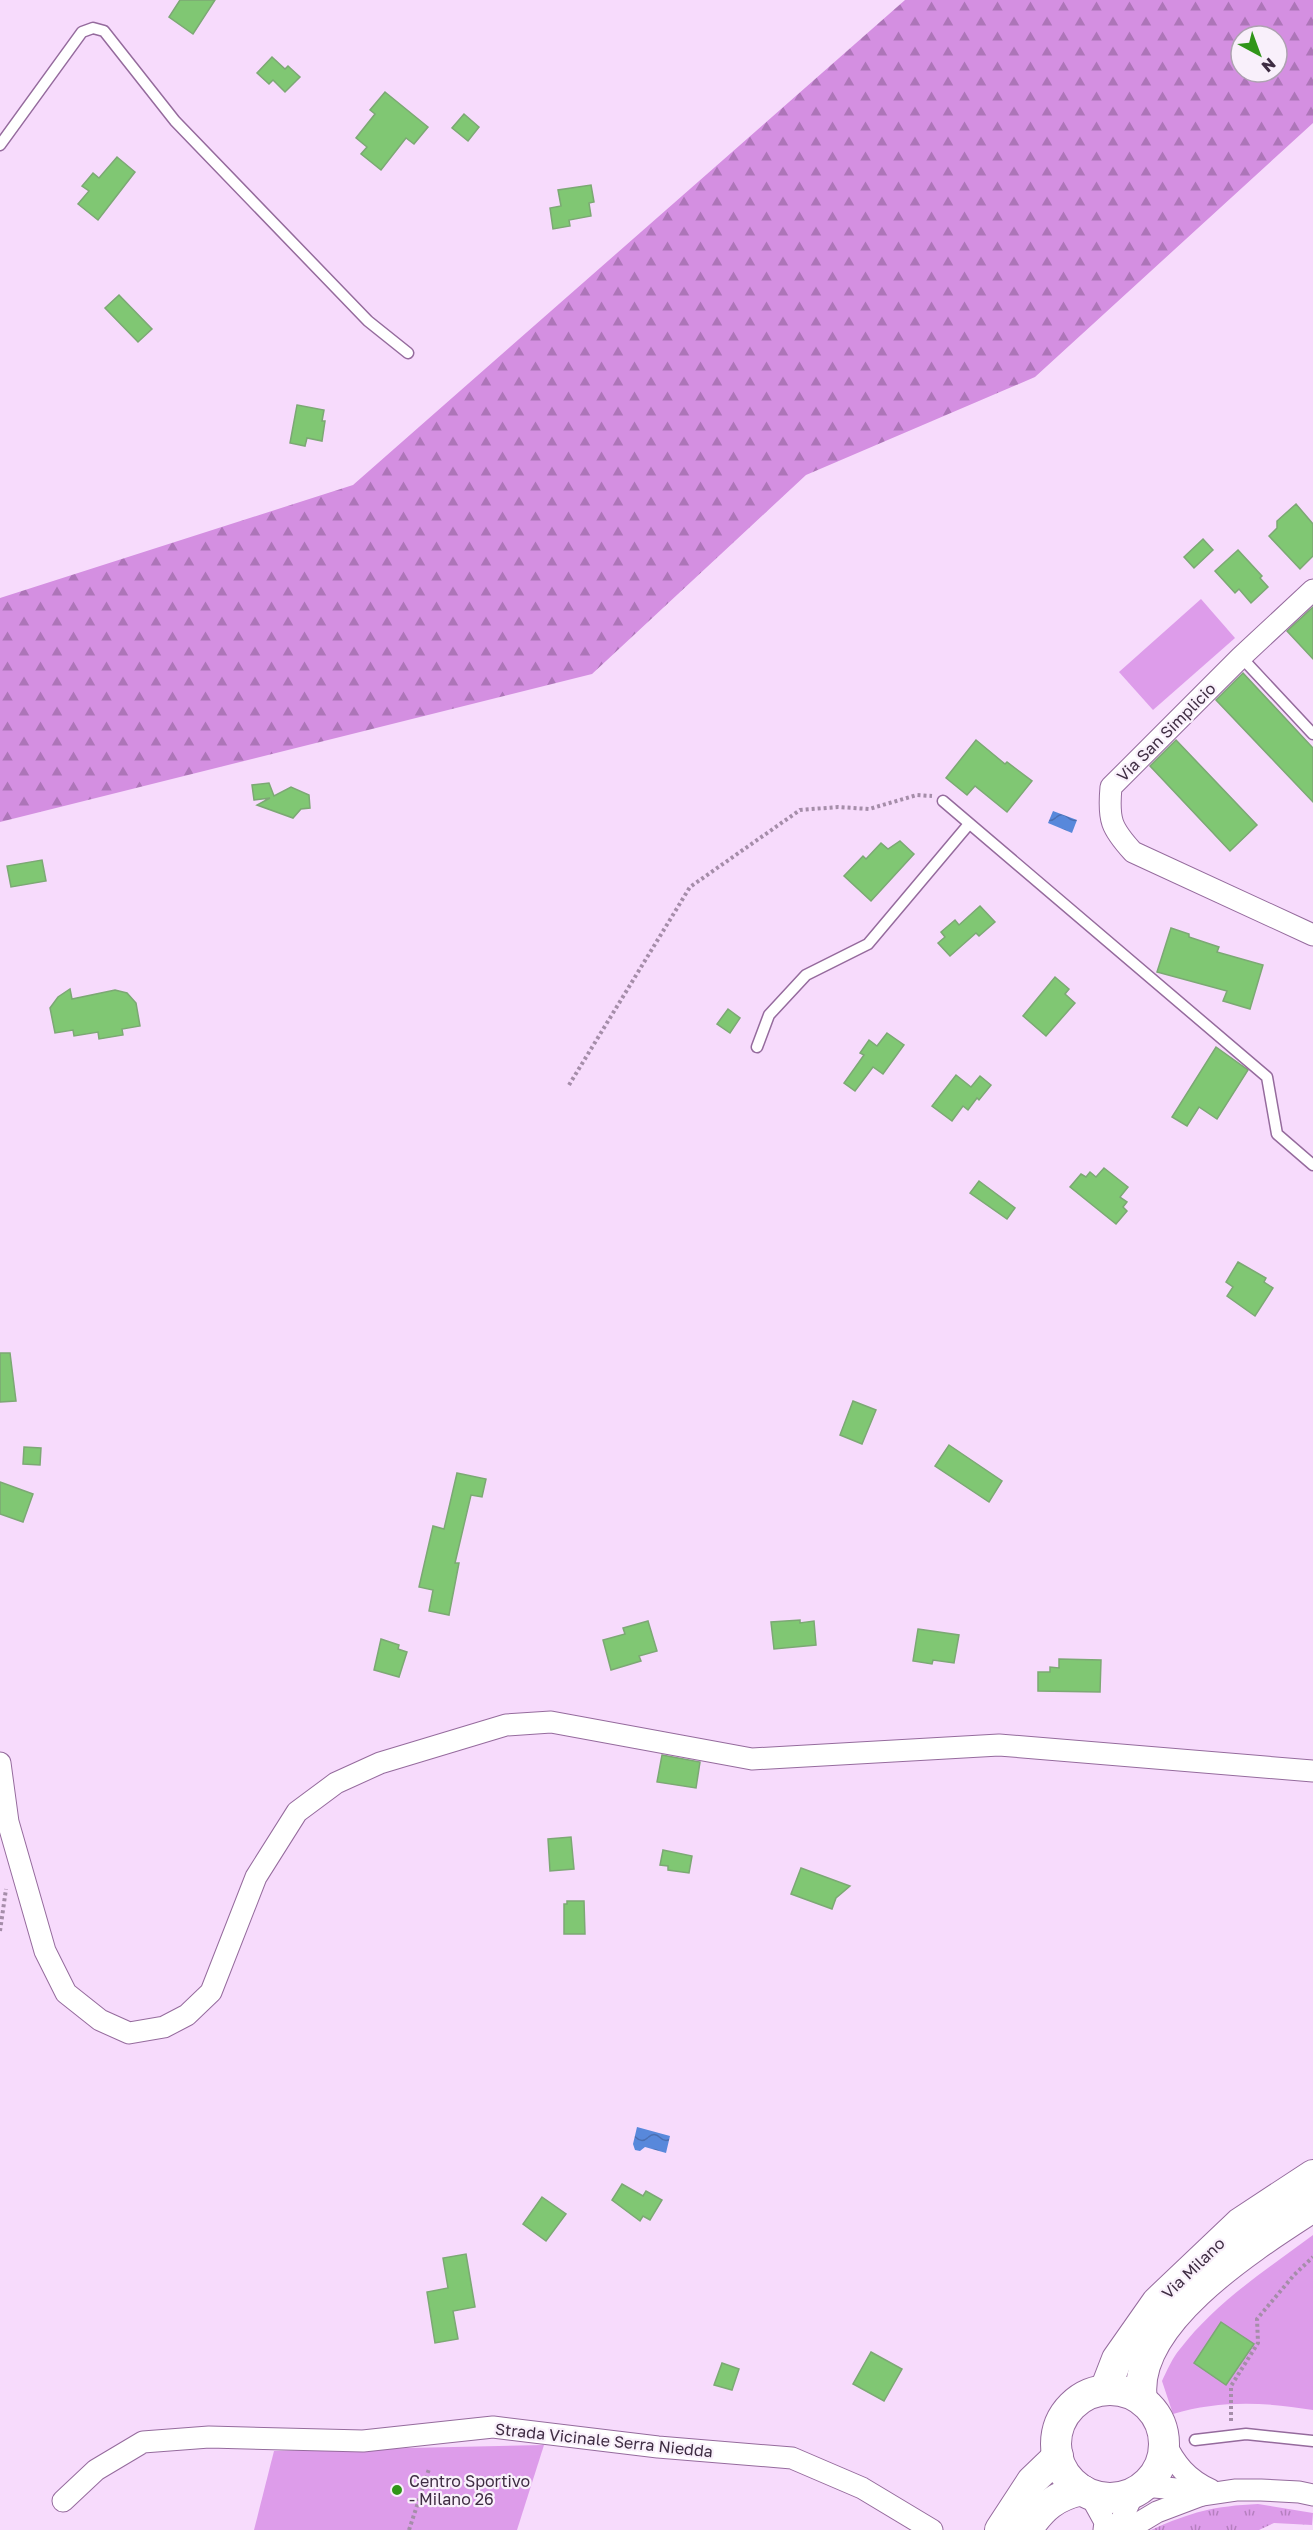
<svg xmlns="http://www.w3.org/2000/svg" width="1313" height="2530" viewBox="0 0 1313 2530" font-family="'Golos Text',sans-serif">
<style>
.grass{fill:url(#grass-tufts)}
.forest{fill:url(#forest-firs);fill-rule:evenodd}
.pitch{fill:#dd9cea}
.water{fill:url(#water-waves)}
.building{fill:#80c773;stroke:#7ca874;stroke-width:1.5}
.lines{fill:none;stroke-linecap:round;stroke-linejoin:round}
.lane-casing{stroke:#956b9d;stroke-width:13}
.street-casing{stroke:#956b9d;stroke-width:23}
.secondary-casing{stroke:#956b9d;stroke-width:32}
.path{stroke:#a58da9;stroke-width:4;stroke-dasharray:3 3;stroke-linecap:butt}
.lane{stroke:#fff;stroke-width:10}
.street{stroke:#fff;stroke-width:21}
.secondary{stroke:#fff;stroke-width:30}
.poi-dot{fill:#309519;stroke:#f9f0fb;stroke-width:2}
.labels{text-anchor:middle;stroke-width:4.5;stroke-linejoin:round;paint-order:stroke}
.street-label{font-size:16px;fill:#3e2c42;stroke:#f9f0fb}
.poi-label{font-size:16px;fill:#3e2c42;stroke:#f9f0fb;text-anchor:start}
</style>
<defs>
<pattern id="grass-tufts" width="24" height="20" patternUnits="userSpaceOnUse" patternTransform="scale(1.5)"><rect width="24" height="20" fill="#dd9cea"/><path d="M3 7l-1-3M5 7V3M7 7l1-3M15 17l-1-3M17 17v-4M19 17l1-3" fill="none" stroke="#b57fbf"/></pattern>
<pattern id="forest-firs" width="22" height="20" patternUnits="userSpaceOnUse" patternTransform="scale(1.5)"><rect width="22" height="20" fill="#d48fe1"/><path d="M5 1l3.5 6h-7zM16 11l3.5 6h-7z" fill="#ad75b8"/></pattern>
<pattern id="water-waves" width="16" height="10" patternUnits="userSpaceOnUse" patternTransform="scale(1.5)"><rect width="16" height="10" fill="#5888db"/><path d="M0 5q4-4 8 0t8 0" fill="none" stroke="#4a6fb3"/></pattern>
</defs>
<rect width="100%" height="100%" fill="#f7dbfc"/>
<path class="grass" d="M1258 2504 1313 2513 1312 2525 1274 2523 1259 2530H1151C1191 2512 1214 2506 1258 2504Z"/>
<path class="forest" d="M905 0H1313V123L1035 377 806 475 592 674 0 822V598L353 485ZM1241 36H1277V72H1241Z"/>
<g class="pitch">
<polygon points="1201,599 1235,638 1153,710 1119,672"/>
<path d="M1313 2235V2410C1266 2402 1219 2400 1173 2414L1162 2381C1167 2371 1172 2358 1180 2349 1216 2302 1266 2270 1313 2235Z"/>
<polygon points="544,2445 517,2530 254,2530 274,2451"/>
</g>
<g class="water">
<polygon points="1053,811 1077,820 1072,833 1048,823"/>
<polygon points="637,2127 670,2136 666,2153 645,2147 640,2151 635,2150 633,2144"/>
</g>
<g class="building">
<polygon points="180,0 215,0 193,34 169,17"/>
<polygon points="272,57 285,69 288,66 300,77 285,92 273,80 269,84 257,73"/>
<polygon points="385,92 428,127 414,144 406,138 381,170 361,154 367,147 356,138 375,114 370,110"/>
<polygon points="464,114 479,127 468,141 452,128"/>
<polygon points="117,157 135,172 98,220 78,204 89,191 82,186 93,173 99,178"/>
<polygon points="591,185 594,202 589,203 591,216 569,220 570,226 553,229 550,208 561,206 558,190"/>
<polygon points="119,295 152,329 138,342 105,308"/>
<polygon points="297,405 324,410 322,421 325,421 322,441 307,438 305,446 290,443"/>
<polygon points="1296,504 1313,524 1313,556 1300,569 1269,536 1277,528 1277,521"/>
<polygon points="1203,539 1213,550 1194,568 1184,557"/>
<polygon points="1238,550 1262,576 1260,578 1268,587 1251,603 1239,589 1235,593 1215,571"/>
<polygon points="1313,607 1313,659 1287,631"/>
<polygon points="1243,673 1313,748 1313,802 1216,700"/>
<polygon points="976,740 1005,764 1007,762 1032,781 1007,812 975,786 967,795 946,778"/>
<polygon points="1176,740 1257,825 1230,851 1150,766"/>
<polygon points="269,783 274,796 291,787 309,795 310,808 301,809 293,818 257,805 270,798 254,800 252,785"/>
<polygon points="900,841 914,854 871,901 844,876 863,856 866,859 881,843 888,849"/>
<polygon points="42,860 46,881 11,887 7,866"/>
<polygon points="980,906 995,922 979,936 976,933 950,956 938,943 945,937 941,932 955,920 959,925"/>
<polygon points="1171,928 1189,934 1189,937 1219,947 1217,952 1263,965 1250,1009 1223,1001 1227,991 1157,972"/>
<polygon points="1055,977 1069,989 1065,994 1075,1003 1046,1036 1023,1016"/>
<polygon points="70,989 72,999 115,990 127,993 136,1003 140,1026 122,1029 123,1035 99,1039 98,1032 74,1036 73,1030 55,1033 50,1008 58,997"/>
<polygon points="728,1009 740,1018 730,1033 717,1024"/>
<polygon points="887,1033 904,1045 883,1074 873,1067 855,1091 844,1083 864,1055 860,1053 869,1040 877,1046"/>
<polygon points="1216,1047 1248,1070 1217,1119 1199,1107 1187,1126 1172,1117"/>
<polygon points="956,1075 971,1087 980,1076 991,1085 979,1100 977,1098 968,1110 963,1106 952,1121 932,1106"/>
<polygon points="1104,1168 1128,1187 1120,1197 1127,1202 1123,1207 1127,1211 1116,1224 1070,1187 1081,1174 1086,1177 1090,1172 1096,1177"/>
<polygon points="979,1181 1015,1208 1007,1219 970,1193"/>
<polygon points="1238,1262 1266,1278 1264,1282 1273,1288 1255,1316 1227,1296 1233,1287 1226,1282"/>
<polygon points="0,1353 10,1353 16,1401 0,1402"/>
<polygon points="853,1401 876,1410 862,1444 840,1435"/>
<polygon points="949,1445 1002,1481 989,1502 935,1466"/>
<polygon points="24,1447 41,1448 40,1465 23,1464"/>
<polygon points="457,1473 486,1479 482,1497 471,1495 455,1563 459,1563 449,1615 429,1611 433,1590 419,1587 433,1526 444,1529"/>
<polygon points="0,1482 33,1494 23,1522 0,1514"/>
<polygon points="800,1620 800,1623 814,1621 816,1645 774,1649 771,1622"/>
<polygon points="648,1621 657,1651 639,1656 641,1661 611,1670 603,1640 625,1634 623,1628"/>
<polygon points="918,1629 959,1635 954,1663 933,1660 932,1664 913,1661"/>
<polygon points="381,1639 399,1645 398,1649 407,1652 399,1677 374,1670"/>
<polygon points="1059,1659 1101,1660 1100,1692 1038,1691 1038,1672 1050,1672 1050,1667 1059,1668"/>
<polygon points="662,1755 700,1762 696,1788 657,1782"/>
<polygon points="571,1837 574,1869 550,1871 548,1839"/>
<polygon points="663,1850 692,1856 689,1873 668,1870 668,1866 660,1865"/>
<polygon points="801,1868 850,1886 836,1898 832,1909 791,1894"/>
<polygon points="567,1901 584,1901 585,1934 564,1934 564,1904 567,1904"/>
<polygon points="622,2184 643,2196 646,2191 662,2200 650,2220 643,2216 640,2221 612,2200"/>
<polygon points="542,2197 566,2214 546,2241 523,2224"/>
<polygon points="466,2254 475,2307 453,2311 458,2339 435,2343 427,2292 448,2288 443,2258"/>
<polygon points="1221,2322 1254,2344 1226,2385 1194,2363"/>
<polygon points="871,2352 902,2369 884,2401 853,2384"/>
<polygon points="722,2363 739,2369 732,2390 714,2385"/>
</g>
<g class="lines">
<g class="lane-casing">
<g id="lane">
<polyline points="0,145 82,32 93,28 104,31 175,121 368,321 408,353"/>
<polyline points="1241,657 1313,734"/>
<polyline points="943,801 1267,1077 1277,1134 1313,1165"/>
<polyline points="757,1047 769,1015 806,975 868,944 969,824"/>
<polyline points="1195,2440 1246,2434 1313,2441"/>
</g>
</g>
<g class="street-casing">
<g id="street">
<path d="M1313 590 1241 657 1111 787C1108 820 1111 828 1133 852L1313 935"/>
<polyline points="0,1763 8,1822 45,1951 66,1993 100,2020 129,2033 164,2027 187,2015 211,1992 256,1877 297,1812 336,1783 380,1763 506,1725 551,1722 752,1759 999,1745 1313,1771"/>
<path d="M1164 2441C1175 2464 1187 2479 1211 2490"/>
<polyline points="1144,2486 1187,2490 1202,2495 1236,2490 1261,2490 1299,2492 1313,2495"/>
<polyline points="1089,2493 1105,2522 1104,2530"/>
<polyline points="63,2501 96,2470 143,2442 209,2437 363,2441 493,2427 658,2447 792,2458 862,2488 932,2530"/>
<polyline points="1117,2530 1134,2492"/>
<polyline points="1127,2530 1157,2512 1202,2495"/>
</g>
</g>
<g class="secondary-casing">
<g id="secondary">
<polyline points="1105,2390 1117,2359 1157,2302 1240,2223 1313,2175"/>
<circle cx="1110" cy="2444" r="54"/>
<path d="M1142 2400C1130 2322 1256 2244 1313 2207"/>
<polyline points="1000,2530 1032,2481 1058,2456"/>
<path d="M1027 2530C1042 2507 1055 2496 1082 2490"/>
</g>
</g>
<g class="path">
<polyline points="569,1085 690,887 800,810 838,807 869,809 917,795 932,796"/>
<polyline points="0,1931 6,1889"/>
<polyline points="1231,2421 1231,2386 1258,2343 1257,2319 1294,2275 1313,2257"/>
<polyline points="409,2530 429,2469"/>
</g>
<use href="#lane" class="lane"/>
<use href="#street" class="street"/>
<use href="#secondary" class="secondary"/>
</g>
<circle class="poi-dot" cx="397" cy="2490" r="6"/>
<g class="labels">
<g class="street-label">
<text transform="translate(1166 732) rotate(-45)" y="6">Via San Simplicio</text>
<text transform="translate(1193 2268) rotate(-44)" y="6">Via Milano</text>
<text transform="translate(604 2440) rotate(6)" y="6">Strada Vicinale Serra Niedda</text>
</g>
<g class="poi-label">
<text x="409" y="2487">Centro Sportivo<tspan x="409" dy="18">- Milano 26</tspan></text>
</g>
</g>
<g transform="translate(1259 54) rotate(139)"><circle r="28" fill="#f9f0fb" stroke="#aea2b1" stroke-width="1.5"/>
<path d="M0-4.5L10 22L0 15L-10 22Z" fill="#309519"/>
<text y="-9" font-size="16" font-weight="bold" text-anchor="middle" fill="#3e2c42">N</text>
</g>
</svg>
